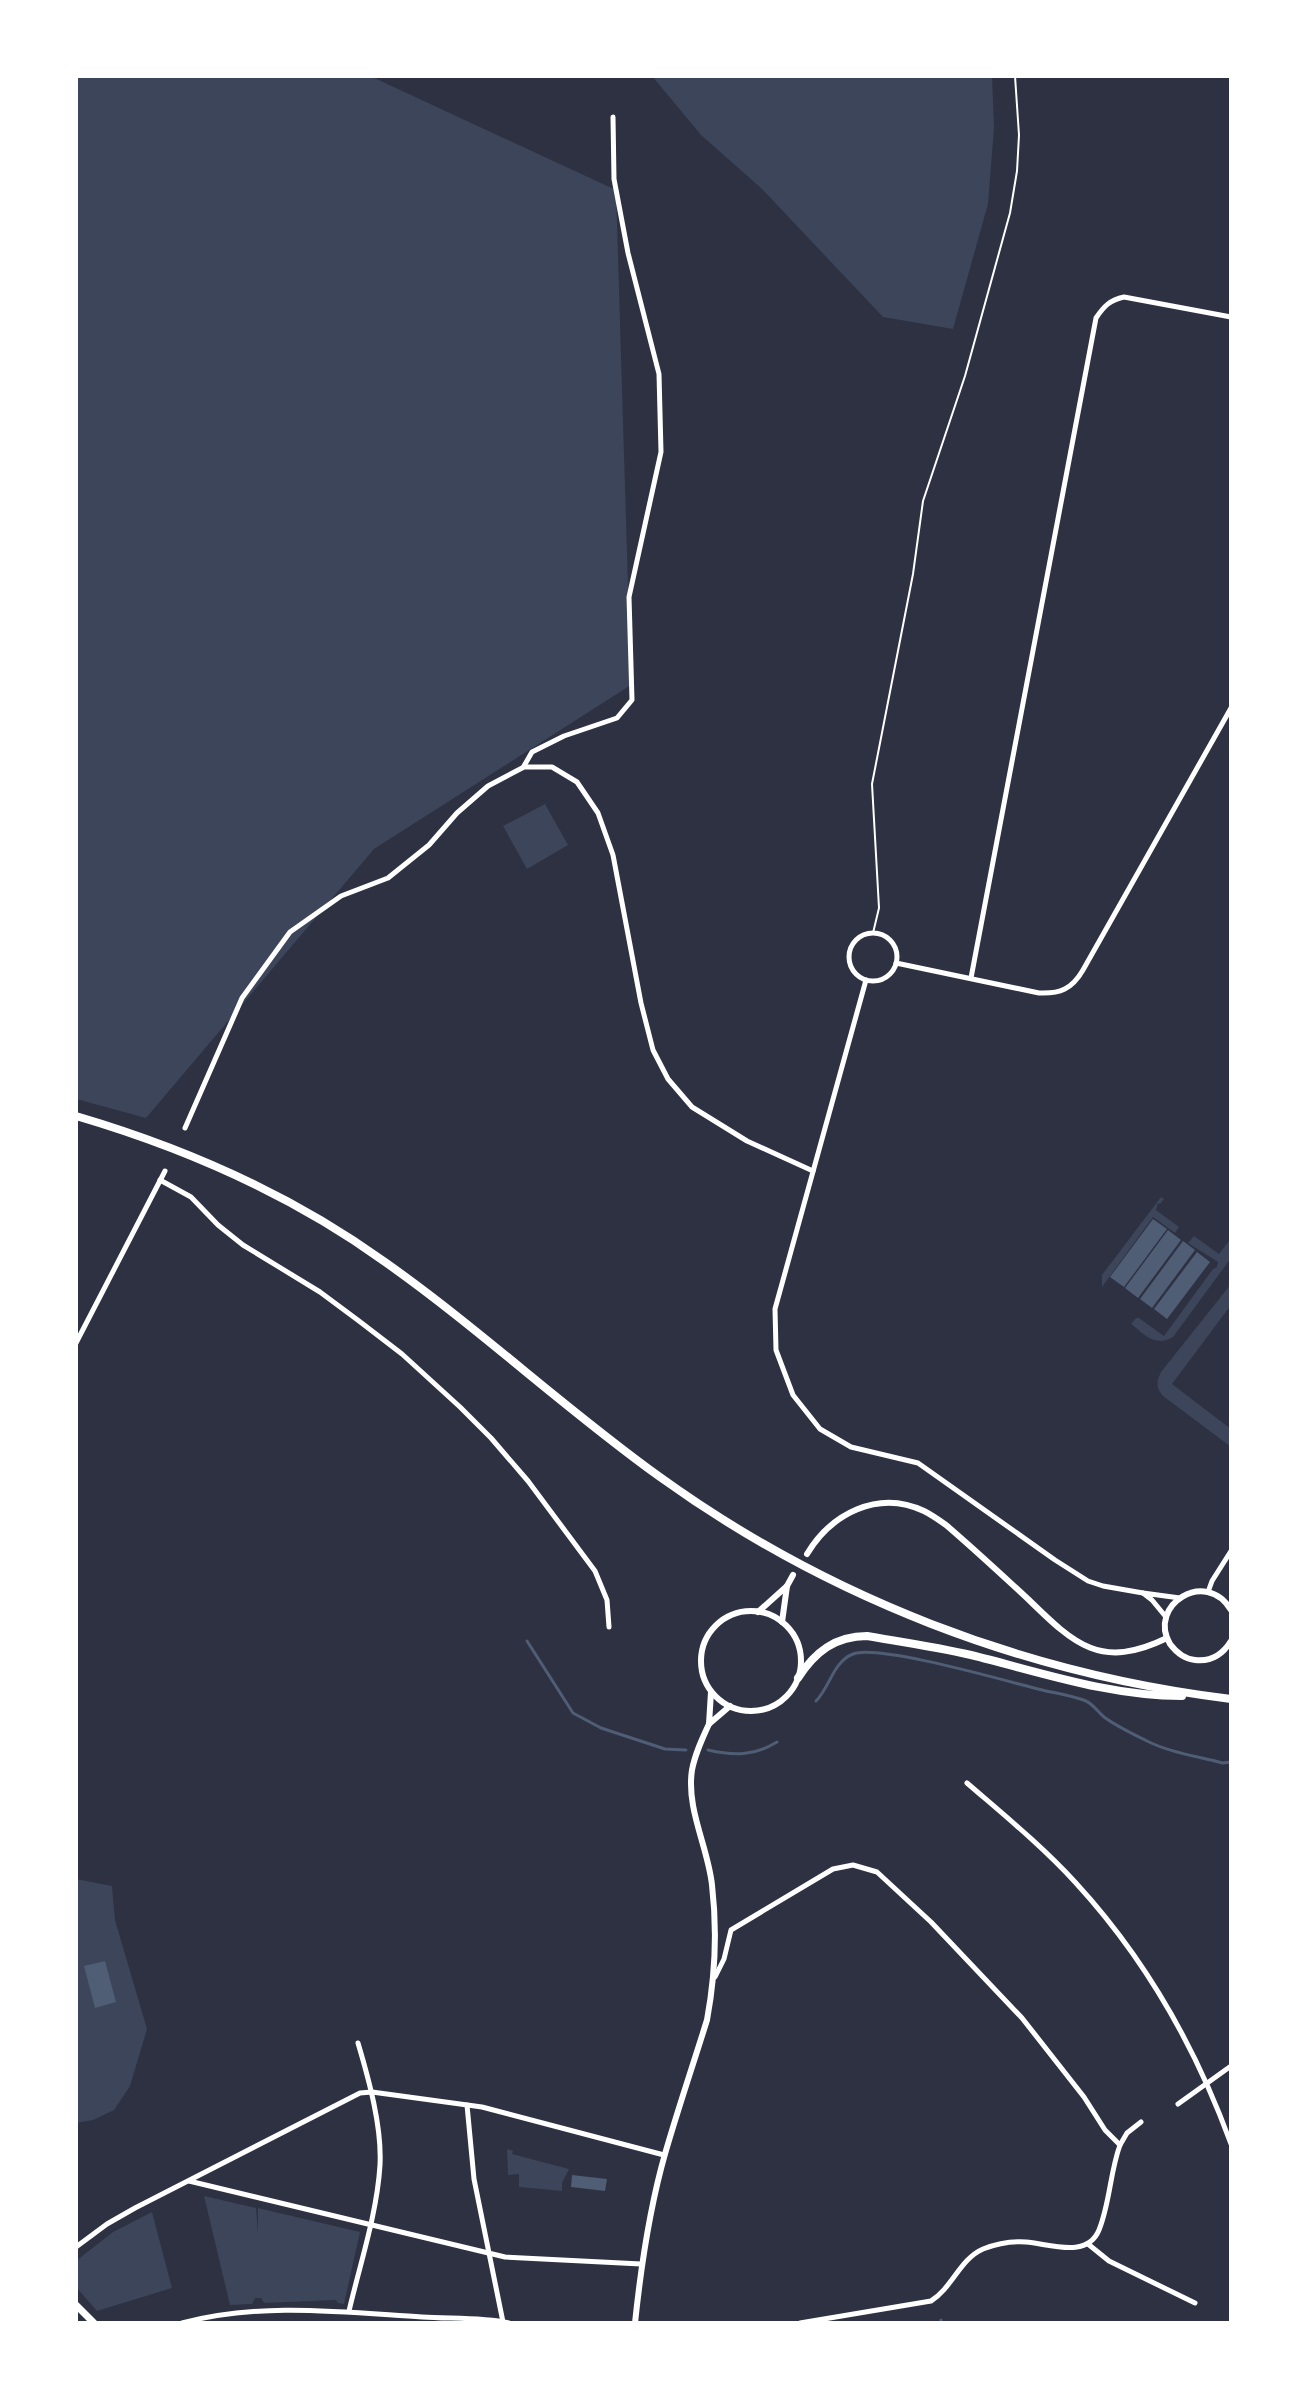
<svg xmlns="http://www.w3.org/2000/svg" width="1307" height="2399" viewBox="0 0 1307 2399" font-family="'Work Sans',sans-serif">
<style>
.green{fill:#3c4559}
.water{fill:#4f5d75}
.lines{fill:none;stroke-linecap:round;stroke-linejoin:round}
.stream{stroke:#4f5d75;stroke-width:3}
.path{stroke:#fff;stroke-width:2}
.minor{stroke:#fff;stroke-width:5}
.tertiary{stroke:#fff;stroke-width:6}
.secondary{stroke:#fff;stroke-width:7}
.trunk{stroke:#fff;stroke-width:8}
</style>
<rect width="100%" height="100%" fill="#2d3142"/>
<g class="green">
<polygon points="76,76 370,76 616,190 631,685 374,849 146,1118 76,1099"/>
<polygon points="652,76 992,76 994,128 988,204 953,329 883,317 761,188 701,135"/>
<polygon points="545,804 568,845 527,869 503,826"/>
<polygon points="1161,1197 1164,1199 1160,1204 1158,1203 1156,1210 1179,1227 1175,1233 1153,1217 1102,1287 1102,1275"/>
<path d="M1194 1236 1219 1254 1230 1240 1231 1258 1173 1337C1155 1348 1144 1334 1131 1324L1136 1318H1139L1164 1336 1213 1269 1217 1267 1218 1262 1188 1243Z"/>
<path d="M1231 1284V1305L1172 1384 1231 1429V1447L1163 1396C1156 1388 1156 1382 1161 1372Z"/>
<polygon points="76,1879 112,1886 115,1920 147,2029 130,2086 114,2110 93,2120 76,2123"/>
<polygon points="507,2149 513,2151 512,2154 569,2169 562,2183 562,2191 519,2187 519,2174 508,2175"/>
<polygon points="204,2196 256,2208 258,2234 258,2208 360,2232 344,2304 338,2303 336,2300 264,2303 261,2298 255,2298 252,2304 230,2305"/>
<polygon points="152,2212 172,2288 97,2311 76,2287 76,2261 113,2232"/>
</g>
<g class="water">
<polygon points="1153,1219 1167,1229 1124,1287 1110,1277"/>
<polygon points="1168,1230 1181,1240 1138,1298 1125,1288"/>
<polygon points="1183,1241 1195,1250 1152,1308 1140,1299"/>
<polygon points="1197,1252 1210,1262 1167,1319 1154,1309"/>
<polygon points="105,1961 116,2002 95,2008 84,1966"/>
<polygon points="572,2175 607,2179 605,2191 571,2187"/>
</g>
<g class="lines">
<g class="stream">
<polyline points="527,1641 573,1713 601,1728 665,1749 686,1750"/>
<path d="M816 1701C830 1687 833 1662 853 1654 878 1644 1006 1681 1038 1689 1053 1693 1071 1695 1086 1701 1093 1704 1098 1712 1104 1717 1116 1726 1133 1734 1147 1741 1171 1753 1197 1756 1223 1763L1231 1762"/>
<path d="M708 1750C734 1756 754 1756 777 1742"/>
<polyline points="941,2323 941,2320"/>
</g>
<polyline class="path" points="873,933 879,908 872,784 913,574 923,501 965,376 1010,213 1017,171 1019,135 1015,76"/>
<g class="minor">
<polyline points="524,766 532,752 564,736 617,718 632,700 629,597 661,452 659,374 628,253 614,179 613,117"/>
<circle cx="873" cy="957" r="24"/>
<path d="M896 963 1039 993C1060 994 1072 989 1083 970L1231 708"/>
<path d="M971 978 1096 318C1104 306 1110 300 1124 297L1231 317"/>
<polyline points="866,980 775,1309 776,1350 793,1395 820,1429 851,1447 918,1463 1055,1560 1088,1581 1103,1586 1143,1593"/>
<polyline points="185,1128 242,998 290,932 341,896 388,878 429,845 457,813 488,786 524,767 552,767 577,782 598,813 613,855 641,1003 653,1050 668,1079 692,1107 747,1141 813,1171"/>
<polyline points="160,1180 191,1197 218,1225 243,1245 320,1292 359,1321 402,1354 460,1407 491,1438 528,1481 595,1571 607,1600 609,1627"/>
<polyline points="76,1343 165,1171"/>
<polyline points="1208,1592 1212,1581 1231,1551"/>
<polyline points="1166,1617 1152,1600 1143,1593 1180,1598"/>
<path d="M967 1783C1004 1815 1042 1846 1075 1882 1145 1958 1196 2048 1231 2144"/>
<polyline points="715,1977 724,1959 731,1930 833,1869 853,1865 877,1872 931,1922 1022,2018 1084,2097 1105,2130 1120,2145"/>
<polyline points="1178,2104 1231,2066"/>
<polyline points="467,2105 474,2179 503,2322"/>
<polyline points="189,2181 505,2257 641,2264"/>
<polyline points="1088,2244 1109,2261 1195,2303"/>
<polyline points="76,2247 107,2224 135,2208 360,2093 372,2092 482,2107 664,2155"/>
<path d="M349 2311C360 2264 377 2214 380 2165 382 2127 369 2080 358 2043"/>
<path d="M182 2323C261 2302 342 2312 422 2317 450 2319 481 2317 509 2323"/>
<path d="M800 2323 931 2301C952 2288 960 2259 983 2249 996 2244 1012 2241 1026 2242 1050 2244 1087 2259 1099 2230 1110 2203 1110 2172 1120 2145L1127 2133 1141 2122"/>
</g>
<g class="tertiary">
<path d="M807 1554C831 1514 878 1489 924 1511 932 1515 939 1520 946 1525 974 1549 1001 1574 1028 1599 1075 1645 1101 1670 1167 1638"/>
<polyline points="787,1586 793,1575"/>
<path d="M1231 1610C1206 1568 1147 1605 1170 1644 1176 1652 1185 1659 1195 1660 1211 1662 1223 1654 1231 1641"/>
<circle cx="751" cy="1661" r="50"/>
<polyline points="758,1612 787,1586 782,1622"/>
<polyline points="711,1692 709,1724 730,1706"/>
<path d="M635 2323C641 2266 649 2210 665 2154 678 2109 693 2065 707 2020 715 1977 717 1928 712 1885 708 1847 686 1809 692 1770 695 1754 702 1739 709 1724"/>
</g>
<polyline class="secondary" points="76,2305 94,2323"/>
<g class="trunk">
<path d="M76 1116C185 1148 292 1195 385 1262 480 1329 565 1409 660 1477 828 1598 1025 1674 1231 1699"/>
<path d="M798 1678C815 1652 835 1636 867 1636 902 1642 937 1647 971 1655 1040 1672 1109 1696 1182 1696"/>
</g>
</g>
<rect width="1307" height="2399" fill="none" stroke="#ffffff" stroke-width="156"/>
</svg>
